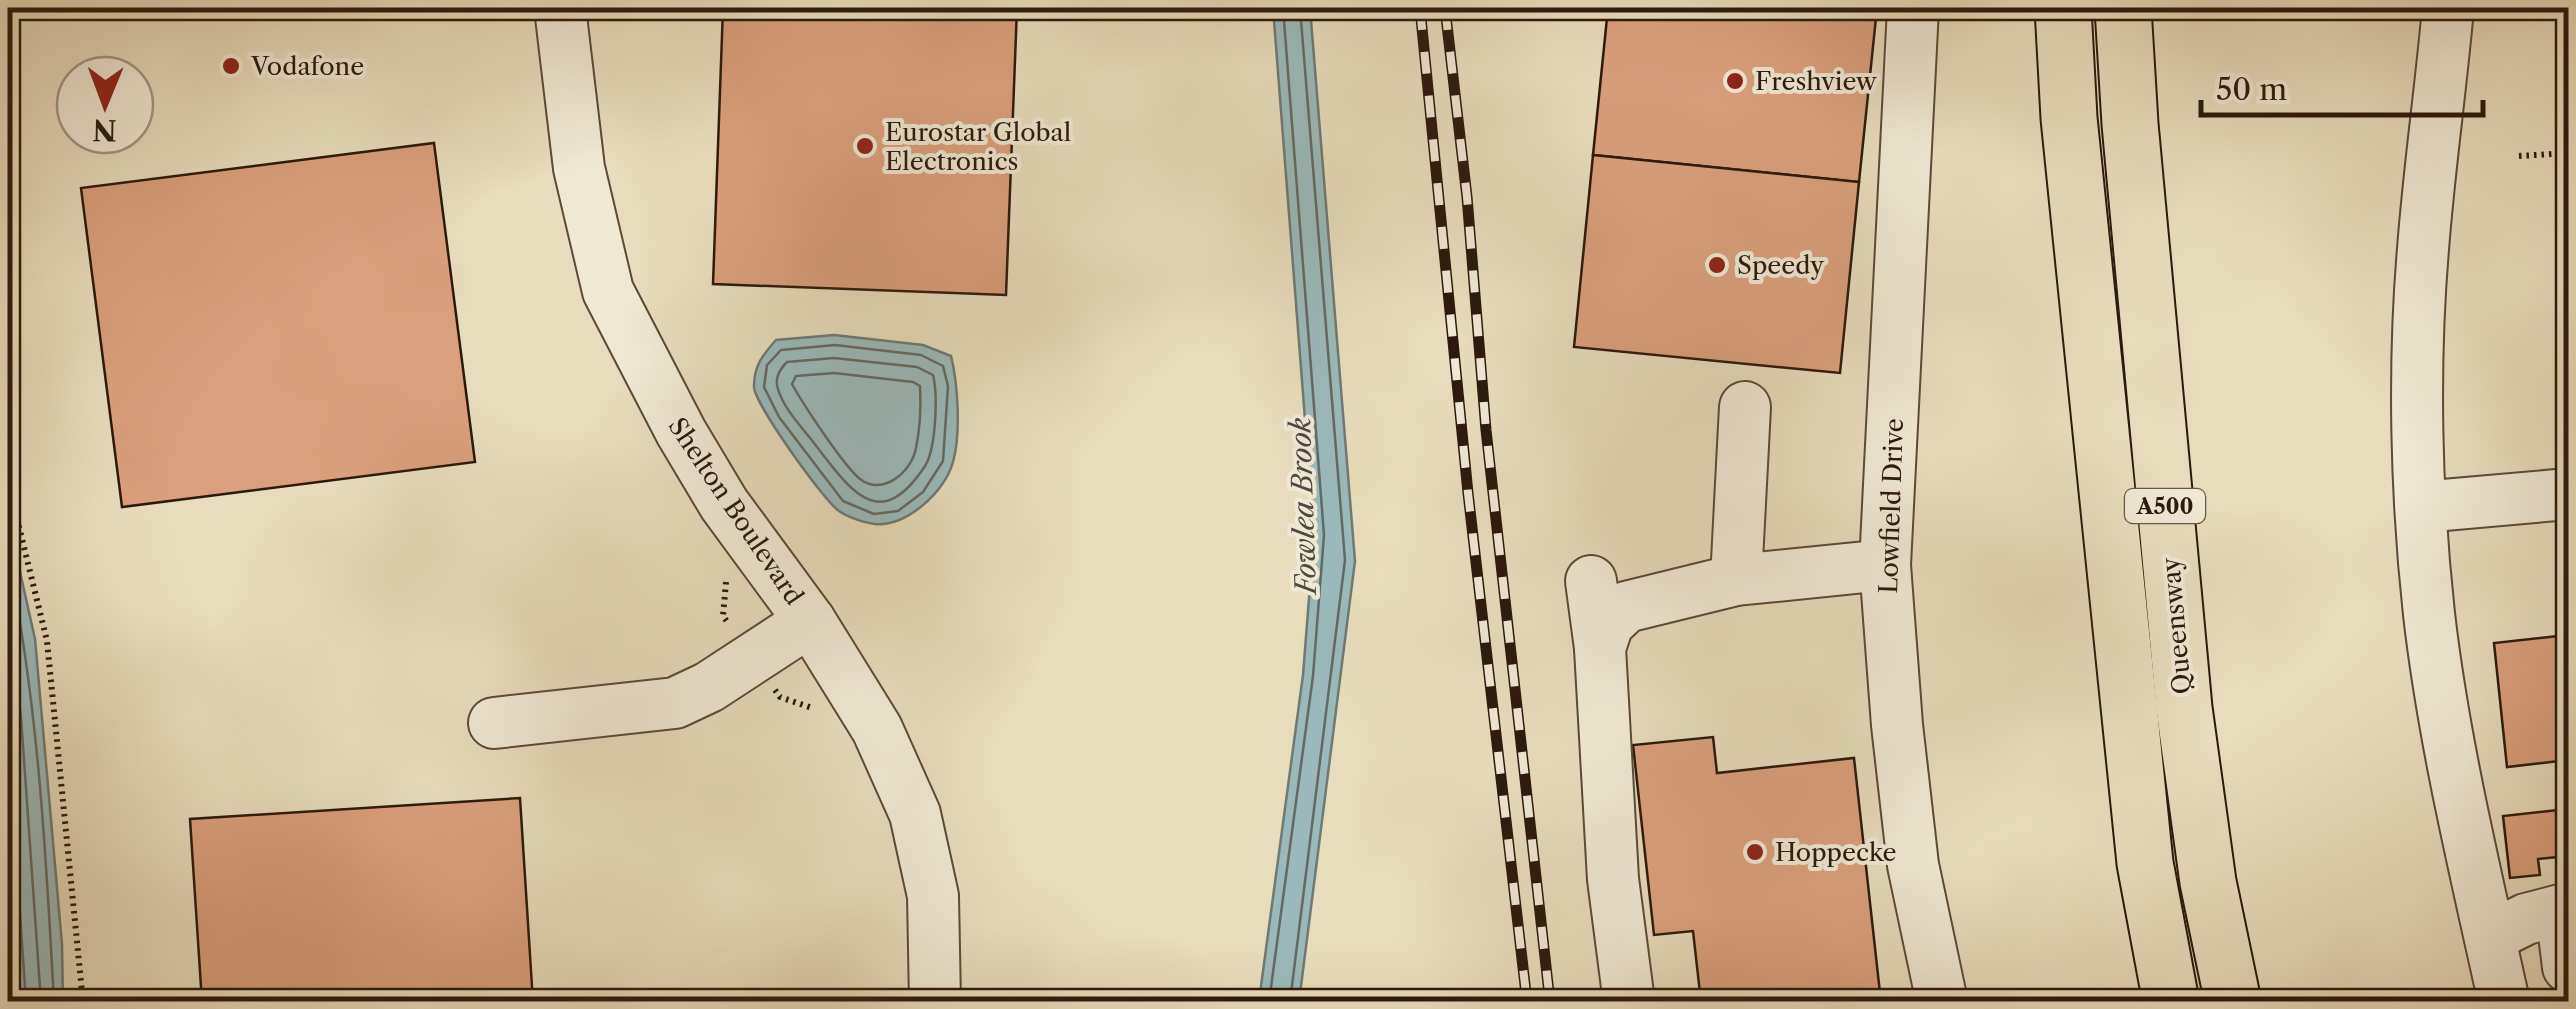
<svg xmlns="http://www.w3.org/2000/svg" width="2576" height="1009" viewBox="0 0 2576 1009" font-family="'Libre Caslon Text',serif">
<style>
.water{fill:#9bb9bb;stroke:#6f7975;stroke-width:2.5}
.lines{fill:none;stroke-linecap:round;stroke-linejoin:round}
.shore{stroke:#646963;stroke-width:2.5}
.building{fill:#da9f7c;stroke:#2c190b;stroke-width:2.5}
.minor-casing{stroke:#5b4a37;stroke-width:54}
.highway-casing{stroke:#2c190b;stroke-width:59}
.path{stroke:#2c190b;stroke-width:6;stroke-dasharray:2.5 5;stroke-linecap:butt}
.minor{stroke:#efe8d3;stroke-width:50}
.highway{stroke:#e7dcbb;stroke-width:55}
.rail-casing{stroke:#2c190b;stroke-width:11}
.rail{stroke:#efe8d3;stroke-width:8;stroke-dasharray:22;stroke-linecap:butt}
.poi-dot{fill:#8f2418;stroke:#efe8d3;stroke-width:4}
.labels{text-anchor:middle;stroke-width:8;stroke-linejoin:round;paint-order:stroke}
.shield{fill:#efe8d3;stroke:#665747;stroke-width:2.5}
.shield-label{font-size:22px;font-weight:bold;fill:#2c190b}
.poi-label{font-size:25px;fill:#2c190b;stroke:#efe8d3;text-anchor:start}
.street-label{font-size:25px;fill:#2c190b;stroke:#efe8d3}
.water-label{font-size:28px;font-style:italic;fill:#4d4940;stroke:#efe8d3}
</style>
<rect width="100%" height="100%" fill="#e7dcbb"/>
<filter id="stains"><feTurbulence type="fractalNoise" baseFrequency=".002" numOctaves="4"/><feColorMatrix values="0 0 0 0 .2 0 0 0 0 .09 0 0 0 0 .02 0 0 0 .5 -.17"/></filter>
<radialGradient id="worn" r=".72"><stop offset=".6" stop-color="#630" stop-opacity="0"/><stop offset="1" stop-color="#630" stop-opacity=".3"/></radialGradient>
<g class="water">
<polygon points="1273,8 1310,8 1355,561 1299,1002 1259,1001 1303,675 1314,535"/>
<path d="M834 335 923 345 951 356C958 384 961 434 953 462 945 492 906 527 875 524 865 523 847 517 839 511 824 501 753 402 754 386 754 365 763 355 776 340Z"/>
<polygon points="8,518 35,639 62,944 63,1001 8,1001"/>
</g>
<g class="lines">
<g class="shore">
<polygon points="835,345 921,355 943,366 948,386 943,461 923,492 898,511 874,514 843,501 779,417 764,387 767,365 781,350"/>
<path d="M834 358 917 367 933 375C938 395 936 449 925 466 880 534 852 492 817 447 804 429 784 410 778 389 774 378 780 369 787 362Z"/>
<path d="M834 373 913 382 920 386C921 405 920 429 916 448 912 471 883 497 860 479 843 465 803 404 792 384L796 376Z"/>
<path d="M8 557C38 703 46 853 54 1002"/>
<polyline points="8,618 21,717 41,1002"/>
<polyline points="8,738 26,1002"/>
<polyline points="1269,1002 1313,676 1324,535 1283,8"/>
<polyline points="1290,1002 1345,560 1300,8"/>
</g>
</g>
<g class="building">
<polygon points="723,8 1017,8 1006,295 713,284"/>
<polygon points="1608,8 1877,8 1859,182 1593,155"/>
<polygon points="434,143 475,462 122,507 81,188"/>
<polygon points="1593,155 1859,182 1840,373 1574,347"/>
<polygon points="2568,635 2568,760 2507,767 2494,643"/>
<polygon points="1713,737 1717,773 1854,758 1881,1002 1701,1002 1693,931 1654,935 1633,745"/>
<polygon points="520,798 533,1002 202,1002 190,819"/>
<polygon points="2568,809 2568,856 2538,859 2540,875 2510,878 2503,816"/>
</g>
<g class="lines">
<g class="minor-casing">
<g id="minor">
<polyline points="560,8 579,168 608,291 681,432 724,504 810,621 877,729 915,814 933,896 935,1002"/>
<polyline points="1913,8 1885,565 1897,725 1913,865 1942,1002"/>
<path d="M2448 8C2441 88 2429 169 2423 249 2413 367 2416 496 2429 614 2444 744 2476 874 2504 1002"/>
<polyline points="2421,507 2568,494"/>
<polyline points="1736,580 1745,407"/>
<polyline points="1591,581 1600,648"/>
<polyline points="494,723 675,703 709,687 810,621"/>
<polyline points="2561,910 2568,967"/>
<polyline points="2490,937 2526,919 2568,908"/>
<polyline points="1629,1002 1613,879 1600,648 1608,624 1626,607 1736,580 1885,565"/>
</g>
</g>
<g class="highway-casing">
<g id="highway">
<polyline points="2063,8 2069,118 2145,863 2171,1002"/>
<polyline points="2123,8 2130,124 2184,708 2208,882 2233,1002"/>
</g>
</g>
<g class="path">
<polyline points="2519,156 2568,153"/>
<polyline points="8,482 47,641 83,1002"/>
<polyline points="726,582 723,616 728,623"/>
<polyline points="775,690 780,697 812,708"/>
</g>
<use href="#minor" class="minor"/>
<use href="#highway" class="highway"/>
<g class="rail-casing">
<g id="rail">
<polyline points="1420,8 1468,493 1527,1002"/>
<polyline points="1445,8 1467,197 1486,430 1550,1002"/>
</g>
</g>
<use href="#rail" class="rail"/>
</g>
<g class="poi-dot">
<circle cx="231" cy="66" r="10"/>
<circle cx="1735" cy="81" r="10"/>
<circle cx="865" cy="146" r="10"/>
<circle cx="1717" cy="265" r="10"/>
<circle cx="1755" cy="852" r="10"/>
</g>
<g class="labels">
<rect class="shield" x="2125" y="489" width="80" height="34" rx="8"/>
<g class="shield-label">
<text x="2165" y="514">A500</text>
</g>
<g class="poi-label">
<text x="251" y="75">Vodafone</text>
<text x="1755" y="90">Freshview</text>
<text x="885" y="141">Eurostar Global<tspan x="885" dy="29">Electronics</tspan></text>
<text x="1737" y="274">Speedy</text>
<text x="1775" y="861">Hoppecke</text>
</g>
<g class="street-label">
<text transform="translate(1891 506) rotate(-88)" y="9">Lowfield Drive</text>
<text transform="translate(736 511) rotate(56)" y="9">Shelton Boulevard</text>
<text transform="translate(2176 626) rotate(-95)" y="9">Queensway</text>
</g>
<g class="water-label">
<text transform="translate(1303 506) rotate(-92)" y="10">Fowlea Brook</text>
</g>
</g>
<rect width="2576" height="1009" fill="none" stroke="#e7dcbb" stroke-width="40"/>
<rect x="10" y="10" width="2556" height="989" fill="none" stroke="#2c190b" stroke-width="5"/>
<rect x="20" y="20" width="2536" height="969" fill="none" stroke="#2c190b" stroke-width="2.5"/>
<g transform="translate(105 105) rotate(181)"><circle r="48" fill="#efe8d3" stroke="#a19583" stroke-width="2.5"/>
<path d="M0-8L18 38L0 25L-18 38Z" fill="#8f2418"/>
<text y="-15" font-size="28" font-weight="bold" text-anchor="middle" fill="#2c190b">N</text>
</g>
<path d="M2201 100v15h282v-15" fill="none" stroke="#2c190b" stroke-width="5"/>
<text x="2216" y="100" font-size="30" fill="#2c190b" stroke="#efe8d3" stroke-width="8" paint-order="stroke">50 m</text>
<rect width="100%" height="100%" filter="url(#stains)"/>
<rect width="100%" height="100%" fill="url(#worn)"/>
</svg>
